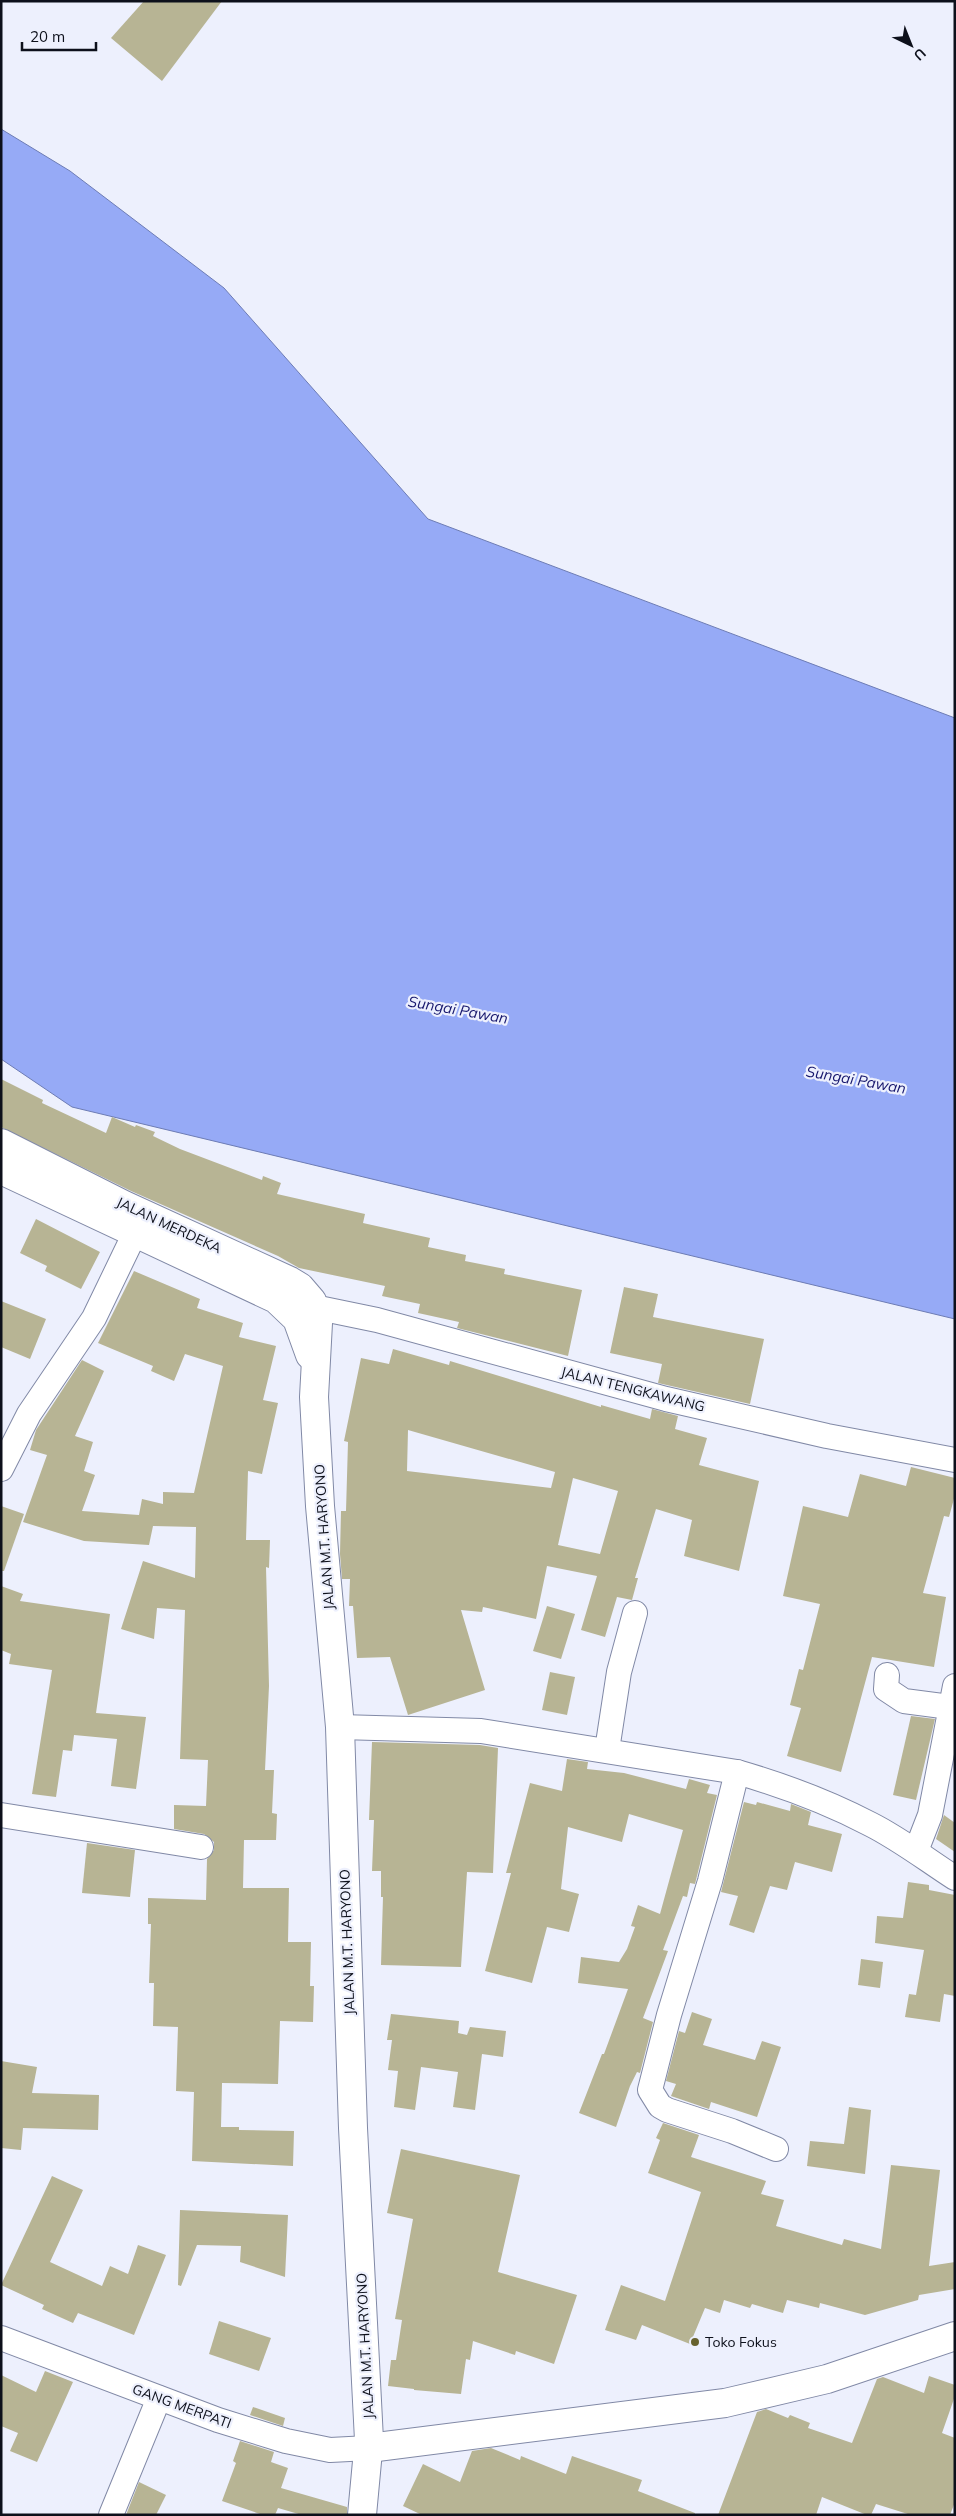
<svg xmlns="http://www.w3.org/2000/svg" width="956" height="2516" viewBox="0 0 956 2516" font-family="Mulish,sans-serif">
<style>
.water{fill:#96aaf6;stroke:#6d7cb4}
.building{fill:#b7b494;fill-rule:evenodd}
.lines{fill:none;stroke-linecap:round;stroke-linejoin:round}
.street-casing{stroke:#8189a6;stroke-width:26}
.secondary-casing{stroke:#8189a6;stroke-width:30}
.primary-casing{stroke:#8189a6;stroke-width:30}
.street{stroke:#fff;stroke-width:24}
.secondary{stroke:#fff;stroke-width:28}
.primary{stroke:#fff;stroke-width:28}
.poi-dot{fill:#67612e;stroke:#edf0fd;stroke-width:2}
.labels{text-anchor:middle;stroke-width:4.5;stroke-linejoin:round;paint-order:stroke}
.street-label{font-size:14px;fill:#0d101b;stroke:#edf0fd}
.poi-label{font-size:14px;fill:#0d101b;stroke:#edf0fd;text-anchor:start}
.water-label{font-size:15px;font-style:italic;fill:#17176d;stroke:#edf0fd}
</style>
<rect width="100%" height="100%" fill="#edf0fd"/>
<polygon class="water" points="1,129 70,171 224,288 428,519 955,718 955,1319 72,1107 1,1059"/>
<g class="building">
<polygon points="144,1 222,1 162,81 111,38"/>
<polygon points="1,1079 43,1100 42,1103 106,1133 112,1117 135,1127 136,1125 155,1132 153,1136 180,1149 262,1180 263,1176 281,1183 277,1194 365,1214 363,1223 430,1238 428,1247 466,1255 465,1261 505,1269 504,1274 582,1290 568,1356 457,1328 459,1322 418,1313 420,1304 382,1296 385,1286 299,1268 278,1256 131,1191 1,1127"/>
<polygon points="36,1219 100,1252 81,1289 45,1271 47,1266 20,1253"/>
<polygon points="134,1271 200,1299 197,1308 243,1323 239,1337 276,1346 263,1400 278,1403 262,1474 248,1471 246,1540 270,1540 269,1568 266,1567 269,1686 265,1770 274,1770 272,1813 277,1814 276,1840 244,1840 243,1888 289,1888 288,1942 311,1942 310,1986 314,1986 313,2022 280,2021 278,2084 222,2083 221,2127 239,2127 239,2130 294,2131 293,2166 192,2161 194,2092 176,2091 178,2027 153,2026 154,1983 149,1983 151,1924 148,1924 148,1898 206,1900 207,1859 214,1850 214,1842 204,1834 174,1829 174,1805 206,1806 208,1760 180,1759 185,1610 157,1608 154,1639 121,1629 143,1561 195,1578 196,1527 153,1526 149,1545 84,1541 23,1522 47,1455 30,1450 36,1430 82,1360 104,1371 75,1436 93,1442 84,1471 95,1475 82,1511 139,1515 142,1499 163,1504 163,1492 194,1493 223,1366 185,1354 174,1381 151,1371 153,1366 98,1343"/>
<polygon points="624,1287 658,1294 653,1317 764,1339 750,1404 658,1383 662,1364 610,1353"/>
<polygon points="1,1301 46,1319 30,1359 1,1347"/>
<path d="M393 1349 449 1365 450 1361 601 1407V1405L650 1419 652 1409 678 1416 675 1429 707 1438 699 1465 759 1481 739 1571 684 1556 692 1520 656 1509 635 1578H638L632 1600 617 1597 605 1637 581 1630 597 1576 547 1566 536 1619 483 1607 482 1612 461 1610 485 1690 408 1715 390 1657 357 1658 353 1606H349L350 1579H342L340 1554 341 1511H346L348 1442 344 1441 361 1358 389 1364ZM408 1430 555 1472 551 1488 407 1471ZM573 1478 618 1491 600 1554 558 1545Z"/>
<polygon points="911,1467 955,1478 955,1495 949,1517 944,1516 923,1593 946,1597 934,1667 872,1657 841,1772 787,1756 801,1708 790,1705 799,1669 803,1670 820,1604 783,1596 803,1506 848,1517 860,1474 906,1486"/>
<polygon points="1,1506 24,1514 4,1571 1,1571"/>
<polygon points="1,1586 23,1594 20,1601 110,1614 96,1713 146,1717 136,1789 111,1786 117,1739 74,1735 72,1751 63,1750 56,1797 32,1794 52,1670 9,1664 11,1654 1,1650"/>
<polygon points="547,1606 575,1614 561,1659 533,1651"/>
<polygon points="550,1672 575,1677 567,1715 542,1710"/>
<polygon points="911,1716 935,1719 916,1800 893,1795"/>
<polygon points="372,1742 480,1745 498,1748 493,1873 467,1872 461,1967 381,1965 383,1897 381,1897 381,1871 372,1871 374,1820 369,1820"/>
<polygon points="567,1759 588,1762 587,1769 624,1773 686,1789 689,1779 710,1785 707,1793 717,1795 695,1884 690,1883 687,1897 683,1896 663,1950 668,1951 643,2018 653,2022 640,2073 637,2072 630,2086 616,2127 579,2113 602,2054 604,2054 628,1989 578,1983 581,1957 619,1962 627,1949 635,1927 631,1926 638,1905 660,1914 683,1830 629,1814 622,1842 568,1827 561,1889 579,1894 569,1932 547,1927 532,1983 485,1971 511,1873 506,1873 530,1783 562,1791"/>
<polygon points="744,1802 756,1805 757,1802 790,1811 791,1804 811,1812 808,1825 842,1834 832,1872 795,1862 787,1890 770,1886 754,1933 729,1925 738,1896 721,1892"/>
<polygon points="944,1815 955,1823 955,1852 936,1839"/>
<polygon points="87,1843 135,1850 130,1897 82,1893"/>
<polygon points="908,1882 929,1885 929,1890 955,1895 955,1996 944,1994 940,2022 905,2017 909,1994 916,1995 924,1950 875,1943 877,1916 903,1918"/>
<polygon points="861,1959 883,1962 880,1988 858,1985"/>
<polygon points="692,2012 712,2019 703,2045 755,2060 762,2041 781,2047 757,2117 711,2102 709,2109 671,2096 676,2084 666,2081 679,2031 685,2033"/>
<polygon points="391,2014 459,2021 458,2033 467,2035 470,2027 506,2031 503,2057 482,2054 475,2110 453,2107 458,2072 421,2067 415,2110 394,2107 398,2071 388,2070 392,2040 387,2040"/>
<polygon points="1,2061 37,2067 32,2093 99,2095 98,2130 23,2128 21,2150 1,2148"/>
<polygon points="849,2107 871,2110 865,2174 807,2166 810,2141 844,2144"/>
<polygon points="663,2123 699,2135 691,2157 766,2181 761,2194 784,2200 776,2226 842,2245 844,2239 881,2249 891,2165 940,2170 929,2266 955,2262 955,2289 919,2295 918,2300 865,2315 820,2303 819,2308 787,2300 783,2313 752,2304 750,2308 724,2300 720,2313 705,2308 690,2344 642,2325 636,2340 605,2330 621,2285 665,2301 701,2192 648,2173 660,2140 656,2138"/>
<polygon points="401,2149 520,2175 498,2272 577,2295 554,2364 516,2351 515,2355 473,2341 470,2360 466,2359 461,2394 414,2390 414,2389 388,2386 391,2360 396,2360 402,2320 395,2319 413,2219 387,2213"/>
<polygon points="52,2176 83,2190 50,2262 102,2286 110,2266 128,2274 138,2245 166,2255 134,2335 78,2313 73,2323 42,2309 44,2305 1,2285"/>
<polygon points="180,2210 288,2215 285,2277 240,2262 241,2246 197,2245 181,2286 178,2285"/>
<polygon points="219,2321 271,2338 259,2371 209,2354"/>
<polygon points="45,2371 73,2382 37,2462 10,2451 18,2433 1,2426 1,2375 36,2392"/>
<polygon points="929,2376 955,2385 955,2396 942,2433 955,2438 955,2502 950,2515 911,2515 876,2504 871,2515 867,2515 822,2497 816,2515 718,2515 757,2412 766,2409 788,2418 790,2415 810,2423 808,2428 852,2443 877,2379 883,2377 924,2393"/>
<polygon points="253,2407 285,2418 283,2426 250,2415"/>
<polygon points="240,2441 274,2452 271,2462 288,2468 281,2488 347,2507 347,2515 302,2515 278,2508 275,2515 263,2515 222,2501 236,2463 233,2461"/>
<polygon points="491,2448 520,2460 521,2456 566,2474 572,2456 642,2480 638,2491 695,2513 695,2515 422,2515 403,2506 423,2464 460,2482 472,2451"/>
<polygon points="139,2482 166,2495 156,2515 126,2515"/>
</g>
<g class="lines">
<g class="street-casing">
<g id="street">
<polyline points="314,1307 377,1320 666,1399 827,1436 955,1460"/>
<polyline points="1,1469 29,1414 94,1318 135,1233"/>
<polyline points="887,1675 886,1689 904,1701 950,1707"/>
<path d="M340 1727 481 1731 737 1772C782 1785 828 1802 870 1824 900 1839 927 1860 955 1878"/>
<polyline points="607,1750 619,1672 635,1613"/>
<polyline points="737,1772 710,1881 669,2015 650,2090 660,2106 667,2110 732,2131 776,2149"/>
<polyline points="1,1815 201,1847"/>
<polyline points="916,1851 930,1815 955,1686"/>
<polyline points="1,2338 218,2420 286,2441 330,2450 369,2448"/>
<polyline points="111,2515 159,2398"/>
</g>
</g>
<g class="secondary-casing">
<polyline id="secondary" points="369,2448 725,2403 827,2379 955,2336"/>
</g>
<g class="primary-casing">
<g id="primary">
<polyline points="1,1143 124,1205 290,1281 300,1287 312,1301 318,1323 314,1397 320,1506 340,1727 353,2128 369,2440 362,2515"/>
<polyline points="1,1170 276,1299 297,1319 310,1355"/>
</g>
</g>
<use href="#street" class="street"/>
<use href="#secondary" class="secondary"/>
<use href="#primary" class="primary"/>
</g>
<circle class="poi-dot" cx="695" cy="2342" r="5"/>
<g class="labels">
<g class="street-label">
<text transform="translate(169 1225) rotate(25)" y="5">JALAN MERDEKA</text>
<text transform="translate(633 1389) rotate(14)" y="5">JALAN TENGKAWANG</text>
<text transform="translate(324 1537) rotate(-94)" y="5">JALAN M.T. HARYONO</text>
<text transform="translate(347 1942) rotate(-92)" y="5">JALAN M.T. HARYONO</text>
<text transform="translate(365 2346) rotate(-93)" y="5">JALAN M.T. HARYONO</text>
<text transform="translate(182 2406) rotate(20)" y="5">GANG MERPATI</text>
</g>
<g class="poi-label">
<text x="705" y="2347">Toko Fokus</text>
</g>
<g class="water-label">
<text transform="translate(458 1010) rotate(10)" y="5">Sungai Pawan</text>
<text transform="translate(856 1080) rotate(10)" y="5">Sungai Pawan</text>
</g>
</g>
<rect width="956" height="2516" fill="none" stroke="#0d101b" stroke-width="5"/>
<g transform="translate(911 45) rotate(137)" stroke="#edf0fd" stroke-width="4" paint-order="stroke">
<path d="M0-4L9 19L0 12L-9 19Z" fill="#0d101b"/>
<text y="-8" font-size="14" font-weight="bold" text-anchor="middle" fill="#0d101b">U</text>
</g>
<path d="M22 42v8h74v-8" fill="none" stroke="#0d101b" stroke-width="2.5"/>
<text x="30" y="42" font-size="15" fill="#0d101b" stroke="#edf0fd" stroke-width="4" paint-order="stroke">20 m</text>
</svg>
